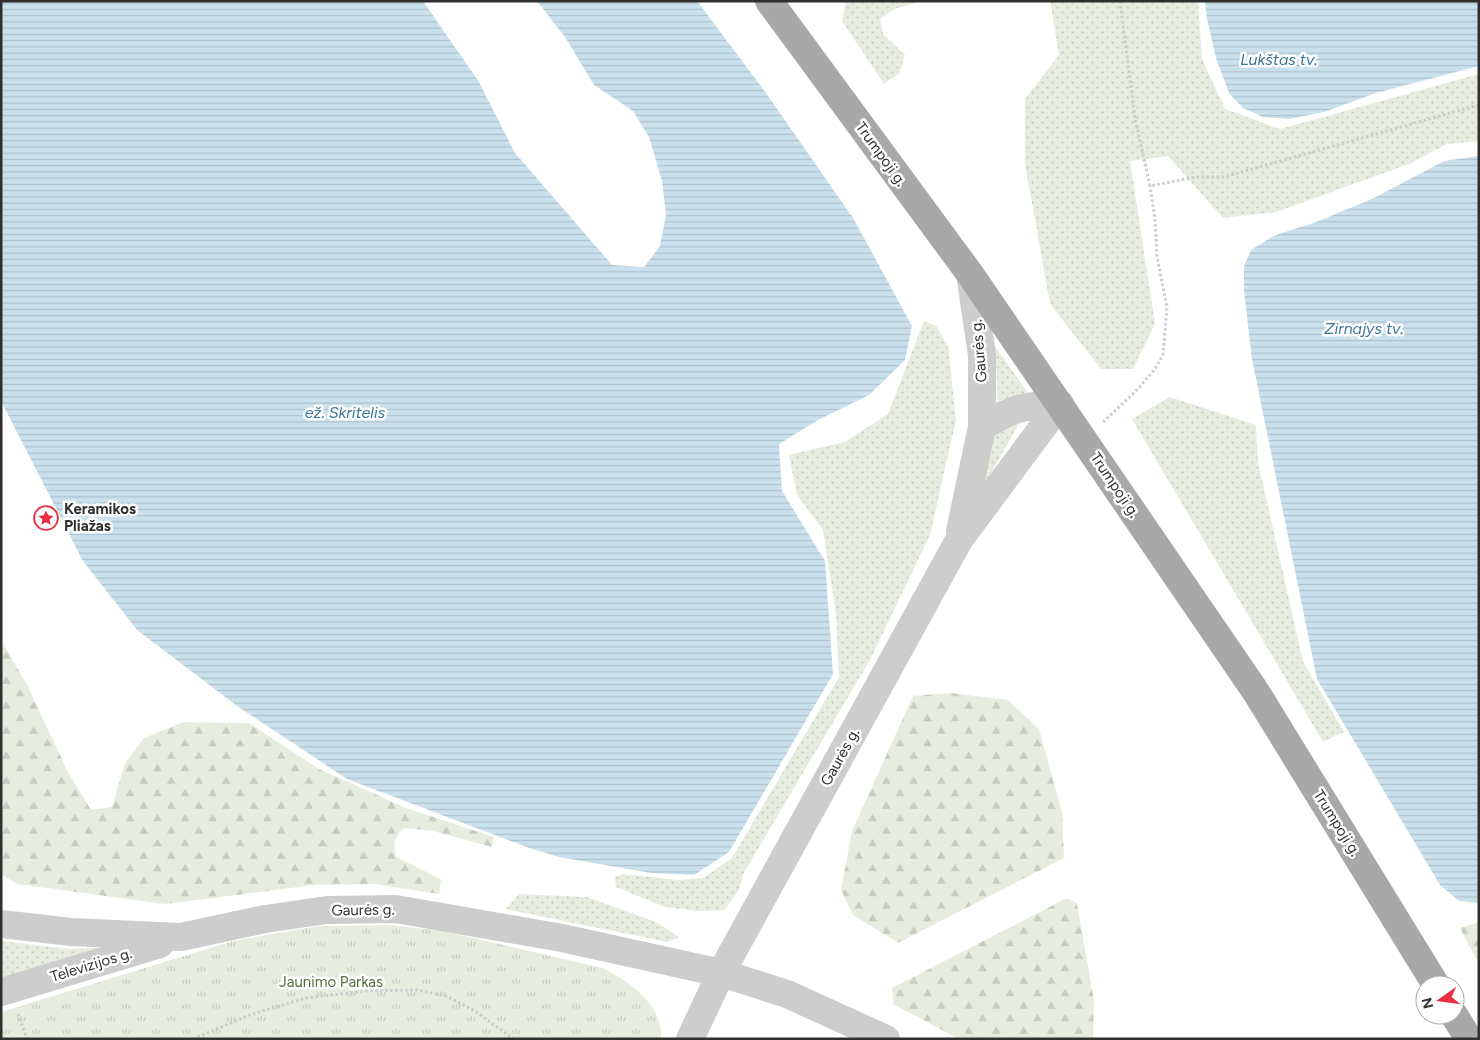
<svg xmlns="http://www.w3.org/2000/svg" width="1480" height="1040" viewBox="0 0 1480 1040" font-family="Figtree,sans-serif">
<style>
.grass{fill:url(#grass-dots)}
.forest{fill:url(#forest-firs)}
.park{fill:url(#park-tufts)}
.water{fill:url(#water-rules)}
.lines{fill:none;stroke-linecap:round;stroke-linejoin:round}
.path{stroke:#cdcdcd;stroke-width:3;stroke-dasharray:2.5 2.5;stroke-linecap:butt}
.minor{stroke:#cdcdcd;stroke-width:28}
.major{stroke:#a8a8a8;stroke-width:28}
.labels{text-anchor:middle;stroke-width:5;stroke-linejoin:round;paint-order:stroke}
.street-label{font-size:15px;fill:#303030;stroke:#fff}
.poi-label{font-size:15px;font-weight:bold;fill:#303030;stroke:#fff;text-anchor:start}
.park-label{font-size:15px;fill:#546d3c;stroke:#fff}
.water-label{font-size:16px;font-style:italic;fill:#3b7595;stroke:#fff}
</style>
<defs>
<pattern id="grass-dots" width="8" height="8" patternUnits="userSpaceOnUse" patternTransform="scale(1.25)"><rect width="8" height="8" fill="#e7edde"/><path d="M2 2h.1M6 6h.1" fill="none" stroke="#c6ccbf" stroke-width="1.8" stroke-linecap="round"/></pattern>
<pattern id="forest-firs" width="22" height="20" patternUnits="userSpaceOnUse" patternTransform="scale(1.25)"><rect width="22" height="20" fill="#e7edde"/><path d="M5 1l3.5 6h-7zM16 11l3.5 6h-7z" fill="#c6ccbf"/></pattern>
<pattern id="park-tufts" width="24" height="20" patternUnits="userSpaceOnUse" patternTransform="scale(1.25)"><rect width="24" height="20" fill="#e7edde"/><path d="M3 7l-1-3M5 7V3M7 7l1-3M15 17l-1-3M17 17v-4M19 17l1-3" fill="none" stroke="#c6ccbf"/></pattern>
<pattern id="water-rules" width="6" height="5" patternUnits="userSpaceOnUse" patternTransform="scale(1.25)"><rect width="6" height="5" fill="#cae1ed"/><path d="M0 2.5h6" fill="none" stroke="#aec1cc"/></pattern>
</defs>
<rect width="100%" height="100%" fill="#fff"/>
<g class="grass">
<polygon points="846,1 920,1 895,9 880,19 883,34 905,55 900,73 884,84 842,21"/>
<polygon points="1050,1 1198,1 1202,59 1225,109 1280,129 1479,74 1479,141 1447,144 1409,164 1276,212 1223,218 1168,156 1130,161 1155,324 1133,369 1101,369 1050,304 1025,164 1025,99 1059,55"/>
<polygon points="924,321 936,326 948,346 956,420 930,535 870,660 743,874 739,890 724,910 698,911 665,907 616,887 615,877 624,874 677,880 703,878 732,858 839,677 836,613 823,530 797,495 789,455 845,442 888,414"/>
<polygon points="995,346 1028,393 998,401"/>
<polygon points="1170,397 1256,425 1258,462 1303,662 1344,732 1323,742 1132,419"/>
<polygon points="1022,418 970,511 993,433"/>
<polygon points="519,894 587,897 656,922 679,937 667,942 506,909"/>
<polygon points="1,941 70,949 122,947 1,980"/>
</g>
<g class="forest">
<polygon points="1,640 27,685 68,772 91,810 112,807 125,763 144,738 184,722 249,723 319,769 406,808 494,837 492,847 433,831 403,828 394,841 396,857 441,879 439,894 374,884 314,885 165,904 17,884 1,874"/>
<polygon points="950,693 1008,700 1039,729 1062,812 1064,858 898,943 853,915 841,890 852,831 913,696"/>
<polygon points="1067,898 1077,903 1094,1001 1093,1039 959,1039 893,1004 892,988"/>
<polygon points="1479,922 1479,959 1476,959 1460,928"/>
</g>
<path class="park" d="M390 925 443 931 603 968C630 982 663 1004 661 1039H1V1012L233 941 318 926Z"/>
<g class="water">
<polygon points="1,1 423,1 479,82 515,153 612,265 644,267 660,246 666,215 662,181 649,137 633,111 594,85 565,37 537,1 697,1 766,93 853,218 912,326 905,360 869,395 818,420 779,444 782,491 825,561 833,674 729,852 694,875 651,873 559,857 532,849 347,779 237,706 137,630 83,561 1,401"/>
<polygon points="1205,1 1479,1 1479,66 1376,93 1324,112 1289,119 1263,117 1243,108 1229,93 1216,58 1207,19"/>
<polygon points="1479,156 1479,903 1459,901 1440,885 1317,679 1252,359 1244,291 1244,266 1251,250 1273,236 1316,222 1372,199 1444,161"/>
</g>
<g class="lines">
<g class="path">
<polyline points="1120,1 1135,118 1150,186 1196,177 1224,177 1479,105"/>
<polyline points="1103,422 1136,391 1155,369 1163,355 1167,307 1157,257 1155,220 1150,186"/>
<polyline points="18,1014 27,1039"/>
<polyline points="193,1039 252,1014 306,998 366,991 416,990 446,996 475,1011 514,1039"/>
</g>
<g class="minor">
<path d="M982 427C1014 407 1023 406 1060 404"/>
<polyline points="960,531 982,427 982,355 970,274"/>
<polyline points="1,924 71,932 181,937 265,919 327,910 396,909 562,938 721,973 787,994 886,1039"/>
<polyline points="1,992 160,944"/>
<polyline points="690,1039 721,973 959,540 1060,404"/>
</g>
<g class="major">
<polyline points="769,1 970,274 1256,692 1436,985"/>
<polyline points="1454,1015 1469,1039"/>
</g>
</g>
<defs>
<g id="sight-ring" transform="scale(1.25)"><circle r="9.5" fill="#fff" stroke="#ea2f42" stroke-width="1.5"/><path d="M0-6L1.8-2.2L6-1.7L2.9 1.2L3.7 5.4L0 3.3L-3.7 5.4L-2.9 1.2L-6-1.7L-1.8-2.2Z" fill="#ea2f42"/></g>
</defs>
<g fill-rule="evenodd">
<use href="#sight-ring" x="46" y="518"/>
</g>
<g class="labels">
<g class="street-label">
<text transform="translate(881 154) rotate(54)" y="5">Trumpoji g.</text>
<text transform="translate(979 351) rotate(-95)" y="5">Gaurės g.</text>
<text transform="translate(1115 485) rotate(56)" y="5">Trumpoji g.</text>
<text transform="translate(840 757) rotate(-61)" y="5">Gaurės g.</text>
<text transform="translate(1337 823) rotate(58)" y="5">Trumpoji g.</text>
<text transform="translate(363 910) rotate(-1)" y="5">Gaurės g.</text>
<text transform="translate(91 965) rotate(-17)" y="5">Televizijos g.</text>
</g>
<g class="poi-label">
<text x="64" y="514">Keramikos<tspan x="64" dy="17">Pliažas</tspan></text>
</g>
<g class="park-label">
<text x="331" y="987">Jaunimo Parkas</text>
</g>
<g class="water-label">
<text x="1279" y="65">Lukštas tv.</text>
<text x="1364" y="334">Zirnajys tv.</text>
<text x="345" y="418">ež. Skritelis</text>
</g>
</g>
<rect width="1480" height="1040" fill="none" stroke="#303030" stroke-width="5"/>
<g transform="translate(1440 1000) rotate(256)"><circle r="24" fill="#ffffff" stroke="#acacac"/>
<path d="M0-4L9 19L0 12L-9 19Z" fill="#ea2f42"/>
<text y="-8" font-size="14" font-weight="bold" text-anchor="middle" fill="#303030">N</text>
</g>
</svg>
